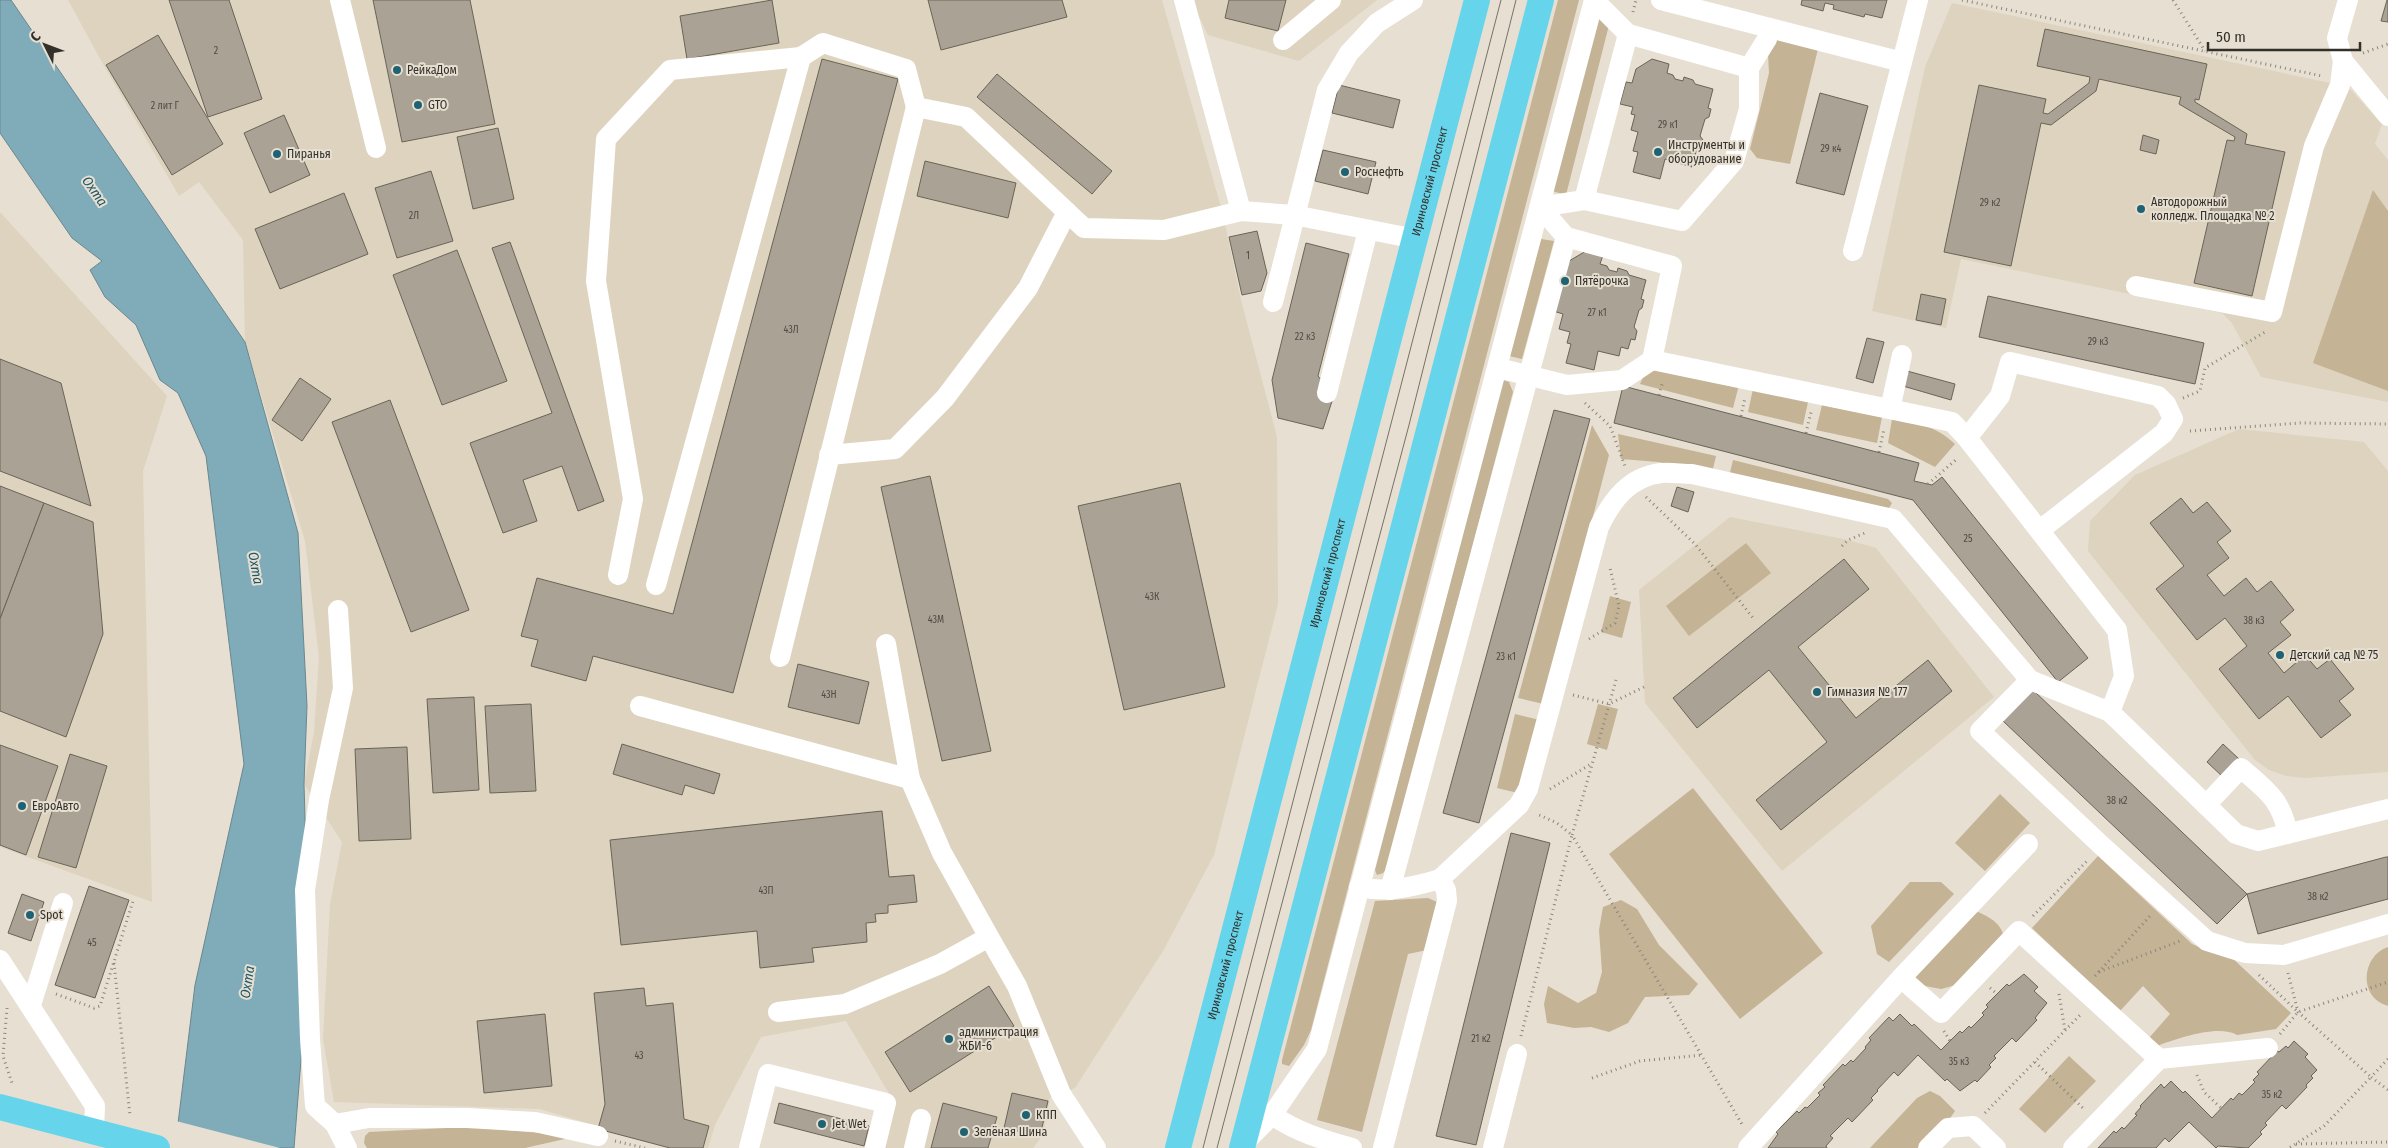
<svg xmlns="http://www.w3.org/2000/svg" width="2388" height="1148" viewBox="0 0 2388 1148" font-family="'Fira Sans Condensed',sans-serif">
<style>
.built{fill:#ded3be}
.green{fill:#c4b395}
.water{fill:#80acba;stroke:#69878f}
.pier{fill:#e7dfd1}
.building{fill:#aaa295;stroke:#6a6458}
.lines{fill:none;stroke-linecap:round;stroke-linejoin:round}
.path{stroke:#8b867c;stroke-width:3;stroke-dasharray:1 4;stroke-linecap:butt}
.minor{stroke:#fff;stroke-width:20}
.major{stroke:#66d5eb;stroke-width:26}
.tram{stroke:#767168;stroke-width:1}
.poi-dot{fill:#1e6274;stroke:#e7dfd1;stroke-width:2}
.labels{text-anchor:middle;stroke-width:4;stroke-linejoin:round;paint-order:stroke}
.number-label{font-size:10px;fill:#514c45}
.poi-label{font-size:12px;fill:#33302a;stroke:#e7dfd1;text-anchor:start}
.street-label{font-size:12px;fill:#33302a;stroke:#e7dfd1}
.water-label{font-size:14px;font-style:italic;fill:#1d5868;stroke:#e7dfd1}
</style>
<rect width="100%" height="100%" fill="#e7dfd1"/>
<g class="built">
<polygon points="68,0 1162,0 1223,214 1241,300 1277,437 1278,604 1214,855 1163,951 1075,1088 1050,1098 1043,1135 1033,1148 883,1148 894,1102 846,1021 761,1037 715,1125 708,1148 674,1148 539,1109 334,1102 323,1039 330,904 342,842 304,784 314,732 319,657 305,541 245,342 243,240 199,182 179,196 103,64"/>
<polygon points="1191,0 1377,0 1299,61 1208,35"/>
<polygon points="1952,3 2330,83 2351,90 2382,124 2375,144 2388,160 2388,402 2261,377 2232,323 2222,313 1961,259 1946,328 1872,311 1925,67"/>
<polygon points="0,212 167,396 143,471 152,902 0,847"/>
<polygon points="2239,429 2364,442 2388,471 2388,772 2306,778 2286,776 2269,770 2255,760 2088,551 2090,521 2135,475"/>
<polygon points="1730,517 1848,540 1876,548 1994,697 1782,871 1645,703 1639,590"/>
</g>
<g class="green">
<polygon points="1558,0 1579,0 1311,1030 1304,1045 1289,1066 1282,1064 1282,1060"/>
<polygon points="1598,15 1609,25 1566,195 1552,191"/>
<polygon points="1775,38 1818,49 1790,164 1757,158 1750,149 1769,73 1768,54"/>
<polygon points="2373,190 2388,211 2388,391 2313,363"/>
<polygon points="1541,239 1554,241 1522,359 1509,356"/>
<polygon points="1660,365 1739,385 1733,408 1640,384 1646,371"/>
<polygon points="1503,380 1509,382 1513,392 1388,867 1383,873 1377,875 1375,870"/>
<polygon points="1753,389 1808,402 1803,425 1748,412"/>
<polygon points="1822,405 1882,417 1877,443 1816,430"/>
<path d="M1892 419C1917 424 1935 425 1955 444L1935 467 1888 443Z"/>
<polygon points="1592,425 1609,455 1544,704 1518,698"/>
<polygon points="1618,434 1716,456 1712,473 1658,462 1621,459"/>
<polygon points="1733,460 1888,499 1892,503 1886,513 1729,477"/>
<polygon points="1746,543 1771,573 1689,636 1666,606"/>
<polygon points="1610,596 1631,602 1622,638 1601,632"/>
<polygon points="1598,704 1618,709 1607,750 1587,744"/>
<polygon points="1515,714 1540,720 1522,794 1497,788"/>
<polygon points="1693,788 1823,953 1740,1019 1609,854"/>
<polygon points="2000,794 2030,823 1985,871 1955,843"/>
<path d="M2098 856 2192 944 2206 950 2229 955 2291 1013 2276 1029 2237 1035C2218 1024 2176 1039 2157 1046L2149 1038 2170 1014 2143 986 2120 1011 2032 928Z"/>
<polygon points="1910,882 1941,882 1954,894 1889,962 1877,954 1871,926"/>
<polygon points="1428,898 1437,902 1427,950 1408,954 1362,1132 1317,1120 1375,901"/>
<polygon points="1621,900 1637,909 1659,945 1698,984 1689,995 1645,997 1628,1023 1609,1032 1591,1027 1574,1028 1547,1023 1544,1004 1548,986 1578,1003 1596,993 1602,972 1599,930 1603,907"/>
<path d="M1978 912C1991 918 2001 923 2004 938L1963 983 1941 989 1920 985 1914 975 1969 915Z"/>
<path d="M2388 947V1006C2358 998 2361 956 2388 947Z"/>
<polygon points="2069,1056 2096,1081 2045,1133 2019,1109"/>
<polygon points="1930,1091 1940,1096 1955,1111 1946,1124 1922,1148 1870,1148 1917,1098"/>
<polygon points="467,1127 578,1136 525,1148 367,1148 364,1143 365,1136 369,1132"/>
</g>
<polygon class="water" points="0,0 11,0 245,342 298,533 307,706 304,784 309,959 294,1148 175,1148 195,985 244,764 206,456 178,393 160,380 136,325 105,297 90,270 102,261 72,238 0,133"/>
<polygon class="pier" points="176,1121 280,1148 172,1148"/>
<g class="building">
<polygon points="169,0 229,0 262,99 208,117"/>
<polygon points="373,0 470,0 495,124 402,142"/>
<polygon points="772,0 779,43 687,59 680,16"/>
<polygon points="928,0 1062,0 1067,17 941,50"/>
<polygon points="1229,0 1286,0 1278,31 1225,18"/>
<polygon points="1802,0 1887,0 1882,18 1865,14 1864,17 1833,9 1834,5 1825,3 1823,11 1801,5"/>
<polygon points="2387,0 2388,0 2388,22 2381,21"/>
<polygon points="2045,29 2207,64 2199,100 2195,99 2195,102 2247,134 2245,144 2285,152 2252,296 2194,283 2227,140 2234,141 2235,137 2179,104 2181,97 2099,79 2096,91 2051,125 2041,123 2011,266 1944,252 1979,85 2046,99 2043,113 2048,114 2089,83 2090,77 2037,66"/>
<polygon points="158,35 223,144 172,175 106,65"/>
<polygon points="822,59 898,79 733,693 593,656 586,681 531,666 538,640 521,636 537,578 673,614"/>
<polygon points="1652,59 1669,64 1667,73 1673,75 1675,79 1683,81 1684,77 1693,80 1695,84 1713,89 1708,108 1711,109 1709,117 1705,119 1700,136 1703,140 1701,149 1697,148 1692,167 1665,159 1660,179 1633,172 1638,152 1633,151 1638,132 1631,130 1635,115 1631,114 1633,107 1620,104 1626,82 1632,83 1636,69"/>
<polygon points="997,74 1112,171 1092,194 977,97"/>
<polygon points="1339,85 1400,100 1393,128 1332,113"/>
<polygon points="1820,93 1868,106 1844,195 1796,183"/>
<polygon points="284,115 310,175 270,193 244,133"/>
<polygon points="498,128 514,199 473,209 457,137"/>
<polygon points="2143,135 2159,140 2156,154 2140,150"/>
<polygon points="1323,150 1376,162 1368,194 1315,181"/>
<polygon points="925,161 1016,183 1008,218 917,196"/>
<polygon points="431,171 453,241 397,258 375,188"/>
<polygon points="344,193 368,254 280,289 255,229"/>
<polygon points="1257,231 1267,273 1261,291 1242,295 1229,237"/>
<polygon points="510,242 604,501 578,511 562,466 523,480 537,521 503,533 470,443 552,413 492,248"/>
<polygon points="1306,243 1349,254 1318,376 1334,395 1323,429 1278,418 1272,380"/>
<polygon points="457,250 507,381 442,405 393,275"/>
<polygon points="1586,251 1603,255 1600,264 1607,266 1609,270 1617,272 1618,268 1627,271 1629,275 1646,280 1641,299 1644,300 1642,308 1639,310 1634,327 1637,331 1635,340 1631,339 1628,349 1621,347 1619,356 1598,351 1594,370 1566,363 1571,344 1567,343 1570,332 1559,329 1563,314 1550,310 1569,261"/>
<polygon points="1921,294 1946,299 1941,325 1916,320"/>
<polygon points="1988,296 2204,343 2195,384 1979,337"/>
<polygon points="1867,338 1884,342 1873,383 1856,378"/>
<polygon points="0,359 61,383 91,506 0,471"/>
<polygon points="1907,371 1955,384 1951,400 1903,386"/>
<polygon points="300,378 331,399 302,441 272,420"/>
<polygon points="1623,386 1919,463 1914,481 1932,485 1942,477 2088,658 2058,682 1913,500 1614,423"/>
<polygon points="390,400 469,610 411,632 332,422"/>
<polygon points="1554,410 1590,419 1479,823 1443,813"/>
<polygon points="930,476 991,751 942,761 881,487"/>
<polygon points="1180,483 1225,687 1124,710 1078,506"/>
<polygon points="0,486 44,503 0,619"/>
<polygon points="1677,487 1694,492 1688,512 1671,506"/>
<polygon points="2181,498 2193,513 2207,502 2231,531 2217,542 2229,558 2207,575 2224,596 2246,578 2257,592 2271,581 2294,610 2280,622 2291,635 2268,653 2284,673 2305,655 2317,669 2330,659 2354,689 2339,701 2351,715 2321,738 2288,696 2259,719 2219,669 2247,646 2225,618 2197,640 2156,589 2184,566 2150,523"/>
<polygon points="44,503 93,522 103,634 66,737 0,711 0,619"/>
<polygon points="1844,559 1869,589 1798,647 1856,718 1928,660 1952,691 1781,830 1756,800 1827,742 1769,670 1697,728 1673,698"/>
<polygon points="798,664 869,682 859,724 788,707"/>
<polygon points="2033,690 2247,894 2217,924 2003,721"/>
<polygon points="474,697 479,790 433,793 427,699"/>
<polygon points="531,704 536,791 490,793 485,706"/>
<polygon points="622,744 720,774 714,794 685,785 682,795 613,774"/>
<polygon points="2223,744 2239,759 2223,777 2207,762"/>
<polygon points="0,745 58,766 26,855 0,845"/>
<polygon points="407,747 411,839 359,841 355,749"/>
<polygon points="70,754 107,766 76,868 38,857"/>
<polygon points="882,811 889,877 914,875 917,902 888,905 888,913 875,914 876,922 866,923 867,942 812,948 814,962 760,968 757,931 621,945 610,840"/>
<polygon points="1511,833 1550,843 1476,1145 1436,1136"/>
<polygon points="2386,857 2388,857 2388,899 2258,934 2247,894"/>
<polygon points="89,886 129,900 95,998 55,985"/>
<polygon points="22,894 44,902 31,941 8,933"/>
<polygon points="2024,974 2038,987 2034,991 2047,1003 2035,1018 2037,1020 2016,1042 2012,1038 1994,1056 1996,1058 1989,1065 1991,1067 1977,1082 1975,1080 1960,1091 1947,1079 1945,1081 1918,1055 1898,1076 1894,1072 1877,1090 1878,1091 1871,1098 1873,1100 1852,1122 1848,1118 1830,1136 1833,1138 1826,1146 1827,1148 1768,1148 1778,1134 1776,1132 1797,1111 1799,1113 1805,1107 1807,1108 1820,1095 1818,1093 1825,1087 1823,1085 1843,1064 1845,1066 1851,1060 1853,1062 1866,1048 1865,1047 1871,1040 1869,1038 1889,1017 1893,1021 1900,1014 1912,1026 1914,1024 1941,1050 1960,1031 1962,1033 1969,1026 1971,1028 1984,1015 1982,1013 1988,1007 1986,1005 2007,984 2009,986"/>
<polygon points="989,986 1014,1026 910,1092 885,1052"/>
<polygon points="644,988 646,1006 673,1003 684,1119 709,1126 703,1148 670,1148 598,1129 605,1104 594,993"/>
<polygon points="545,1014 552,1086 484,1093 477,1021"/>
<polygon points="2294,1041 2308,1054 2305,1057 2317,1070 2311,1076 2313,1078 2306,1085 2307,1087 2286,1109 2282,1105 2265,1123 2267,1125 2260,1132 2262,1134 2248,1148 2218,1146 2216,1148 2189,1122 2169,1142 2165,1138 2156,1148 2098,1148 2114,1131 2116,1133 2122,1127 2124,1129 2137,1115 2135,1114 2141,1107 2140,1106 2161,1084 2164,1088 2171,1081 2183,1093 2185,1091 2212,1118 2231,1098 2233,1100 2239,1093 2242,1095 2255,1082 2253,1080 2259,1074 2257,1072 2277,1051 2279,1052 2286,1046 2288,1048"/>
<polygon points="1012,1093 1048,1101 1040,1136 1004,1128"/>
<polygon points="779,1103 869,1126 864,1146 774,1123"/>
<polygon points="943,1103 997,1117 988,1148 931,1148"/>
</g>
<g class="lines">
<g class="path">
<polyline points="1962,0 2322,76"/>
<polyline points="2173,0 2205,51"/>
<polyline points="1633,12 1636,0"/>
<polyline points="2363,53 2388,44"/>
<polyline points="1659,395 1663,381"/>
<polyline points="2183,398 2200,391 2205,368 2265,332"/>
<polyline points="1585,403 1610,426 1625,466"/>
<polyline points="1741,416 1745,398"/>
<polyline points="2190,431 2300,423 2388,424"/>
<polyline points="1806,433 1811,412"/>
<polyline points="1879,452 1884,429"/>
<polyline points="1928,484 1958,458"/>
<polyline points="1646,497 1695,544 1753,618"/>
<polyline points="1842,546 1848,540 1865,533"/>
<polyline points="1589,639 1615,623 1619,606 1610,568"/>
<polyline points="1616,680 1572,835 1743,1126"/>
<polyline points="1573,695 1609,704 1644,687"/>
<polyline points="1550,789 1591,764"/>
<polyline points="2033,916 2088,860"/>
<polyline points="114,963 130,1116"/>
<polyline points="2099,972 2180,941"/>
<polyline points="2288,973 2298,1012 2371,1077 2324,1126 2289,1148"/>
<polyline points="2259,975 2298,1012"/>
<polyline points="2095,976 2150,916"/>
<polyline points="1990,988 1997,994"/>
<polyline points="56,994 94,1008 100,1006 133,901"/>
<polyline points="2059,994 2065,1030"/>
<polyline points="7,1008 3,1056 13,1086"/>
<polyline points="1944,1031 1950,1041"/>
<polyline points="2280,1034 2298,1012 2388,982"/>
<polyline points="1521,1036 1572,835 1557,823 1537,814"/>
<polyline points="2388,1059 2371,1077 2388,1090"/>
<polyline points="2035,1062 2085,1110"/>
<polyline points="2197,1075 2204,1092 2221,1108"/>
<polyline points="1592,1078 1640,1061 1702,1055"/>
<polyline points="1985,1113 2082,1013"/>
<polyline points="615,1141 645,1148"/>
<polyline points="2296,1144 2388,1142"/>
</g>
<g class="minor">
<polyline points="340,0 376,148"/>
<polyline points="1184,0 1241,211"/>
<polyline points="1594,0 1628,34"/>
<polyline points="1661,0 1902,62 1918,0"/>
<polyline points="2348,0 2337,38 2343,61 2388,116"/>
<polyline points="1283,40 1331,0"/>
<polyline points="801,57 823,43 906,69 916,107"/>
<polyline points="1749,68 1767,39 1769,29"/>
<polyline points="1540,207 1584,200 1682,221 1734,161 1749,109 1749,68 1628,34 1584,200"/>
<polyline points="1853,251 1902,62"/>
<polyline points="2136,286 2272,312 2314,146 2340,85 2343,61"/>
<polyline points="1273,302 1327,90 1349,53 1377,23 1413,0"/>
<polyline points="1652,360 1952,422 1967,438 2117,630 2124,676 2110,712 2030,680"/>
<polyline points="1498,368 1567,385 1622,380 1652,360 1672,266 1566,237 1540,207"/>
<polyline points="1327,393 1368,230"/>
<polyline points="1890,409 1902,355"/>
<polyline points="1967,438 2000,396 2010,362 2158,396 2166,404 2173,419 2164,433 2040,530"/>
<polyline points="829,455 895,449 945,398 1028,288 1067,212"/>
<polyline points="618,575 633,499 596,281 606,139 670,70 801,57 656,585"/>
<polyline points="338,610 343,688 319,800 305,890 310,1039 315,1106 335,1124 347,1148"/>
<polyline points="886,644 910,779 942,853 989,937"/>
<polyline points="780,657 916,107 966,117 1084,228 1164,230 1241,211 1294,215 1416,239"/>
<polyline points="640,706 910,779"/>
<polyline points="2110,712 2236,834 2258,841 2388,809"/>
<path d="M2206 805 2241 768C2267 791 2281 799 2288 834"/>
<path d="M1359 887C1387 893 1413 887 1440 879"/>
<polyline points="1390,890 1566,237"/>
<polyline points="0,960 95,1106 94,1131"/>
<polyline points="1901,978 2028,844"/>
<polyline points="31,1005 63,903"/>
<polyline points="778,1012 845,1004 940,964 989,937 1017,986 1061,1094 1096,1148"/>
<path d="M1272 1115C1297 1132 1323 1140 1352 1148"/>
<polyline points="335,1124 369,1118 467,1118 535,1122 598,1136"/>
<polyline points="1244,1143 1272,1115 1317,1049 1594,0"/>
<polyline points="749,1148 768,1074 886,1103 875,1148"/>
<polyline points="914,1148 921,1119"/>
<path d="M1383 1148 1447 901 1446 890 1440 879 1519 805 1528 789 1599 527C1612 500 1629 477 1661 473 1671 472 1682 474 1692 474L1893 519 2030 680 1980 731 2101 845 2207 941 2245 953 2284 955 2388 924"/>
<polyline points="1493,1148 1517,1054"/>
<polyline points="1748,1148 1901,978 1941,1013 2019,931 2159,1059 2268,1048"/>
<polyline points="1928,1148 1948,1128 1973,1126 1996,1148"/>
<polyline points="2073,1148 2159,1059"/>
</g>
<g class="major">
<polyline points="0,1107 157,1148"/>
<path id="s1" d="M1178 1148 1477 0"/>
<polyline points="1242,1148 1541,0"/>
</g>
<g class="tram">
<polyline points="1203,1148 1501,0"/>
<polyline points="1217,1148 1409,425 1516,0"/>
</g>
</g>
<g class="poi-dot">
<circle cx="397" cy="70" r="5"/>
<circle cx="418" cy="105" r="5"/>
<circle cx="1658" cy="152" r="5"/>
<circle cx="277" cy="154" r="5"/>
<circle cx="1345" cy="172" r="5"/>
<circle cx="2141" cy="209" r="5"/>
<circle cx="1565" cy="281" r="5"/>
<circle cx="2280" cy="655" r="5"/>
<circle cx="1817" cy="692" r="5"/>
<circle cx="22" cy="806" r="5"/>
<circle cx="30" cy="915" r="5"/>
<circle cx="949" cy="1039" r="5"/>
<circle cx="1026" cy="1115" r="5"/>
<circle cx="822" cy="1124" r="5"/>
<circle cx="964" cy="1132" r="5"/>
</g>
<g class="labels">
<g class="number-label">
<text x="216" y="54">2</text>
<text x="165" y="109">2 лит Г</text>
<text x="1668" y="128">29 к1</text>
<text x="1831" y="152">29 к4</text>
<text x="1990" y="206">29 к2</text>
<text x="414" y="219">2Л</text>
<text x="1248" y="259">1</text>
<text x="1597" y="316">27 к1</text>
<text x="791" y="333">43Л</text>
<text x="1305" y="340">22 к3</text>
<text x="2098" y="345">29 к3</text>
<text x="1968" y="542">25</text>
<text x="1152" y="600">43К</text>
<text x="936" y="623">43М</text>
<text x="2254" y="624">38 к3</text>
<text x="1506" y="660">23 к1</text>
<text x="829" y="698">43Н</text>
<text x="2117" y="804">38 к2</text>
<text x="766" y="894">43П</text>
<text x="2318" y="900">38 к2</text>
<text x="92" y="946">45</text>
<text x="1481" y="1042">21 к2</text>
<text x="639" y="1059">43</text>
<text x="1959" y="1065">35 к3</text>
<text x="2272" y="1098">35 к2</text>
</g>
<g class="poi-label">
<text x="407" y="74">РейкаДом</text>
<text x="428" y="109">GTO</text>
<text x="1668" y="149">Инструменты и<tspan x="1668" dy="14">оборудование</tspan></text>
<text x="287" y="158">Пиранья</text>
<text x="1355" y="176">Роснефть</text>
<text x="2151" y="206">Автодорожный<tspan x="2151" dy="14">колледж. Площадка № 2</tspan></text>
<text x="1575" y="285">Пятёрочка</text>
<text x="2290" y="659">Детский сад № 75</text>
<text x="1827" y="696">Гимназия № 177</text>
<text x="32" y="810">ЕвроАвто</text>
<text x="40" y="919">Spot</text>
<text x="959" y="1036">администрация<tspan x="959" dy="14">ЖБИ-6</tspan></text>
<text x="1036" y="1119">КПП</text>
<text x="832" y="1128">Jet Wet</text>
<text x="974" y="1136">Зелёная Шина</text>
</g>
<g class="street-label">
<text dy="4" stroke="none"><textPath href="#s1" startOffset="999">Ириновский проспект</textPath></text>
<text dy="4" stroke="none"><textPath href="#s1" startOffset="594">Ириновский проспект</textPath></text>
<text dy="4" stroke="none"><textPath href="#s1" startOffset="189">Ириновский проспект</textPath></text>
</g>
<g class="water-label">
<text transform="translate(95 191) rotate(55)" y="5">Охта</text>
<text transform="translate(256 568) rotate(80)" y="5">Охта</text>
<text transform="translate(247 982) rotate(-81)" y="5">Охта</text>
</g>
</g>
<g transform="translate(45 45) rotate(312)" stroke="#e7dfd1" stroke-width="4" paint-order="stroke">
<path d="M0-4L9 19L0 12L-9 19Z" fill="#33302a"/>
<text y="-8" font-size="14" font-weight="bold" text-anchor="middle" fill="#33302a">С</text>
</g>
<path d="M2208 42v8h152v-8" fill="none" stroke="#33302a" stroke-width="2.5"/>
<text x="2216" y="42" font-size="15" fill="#33302a" stroke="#e7dfd1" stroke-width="4" paint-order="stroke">50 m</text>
</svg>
